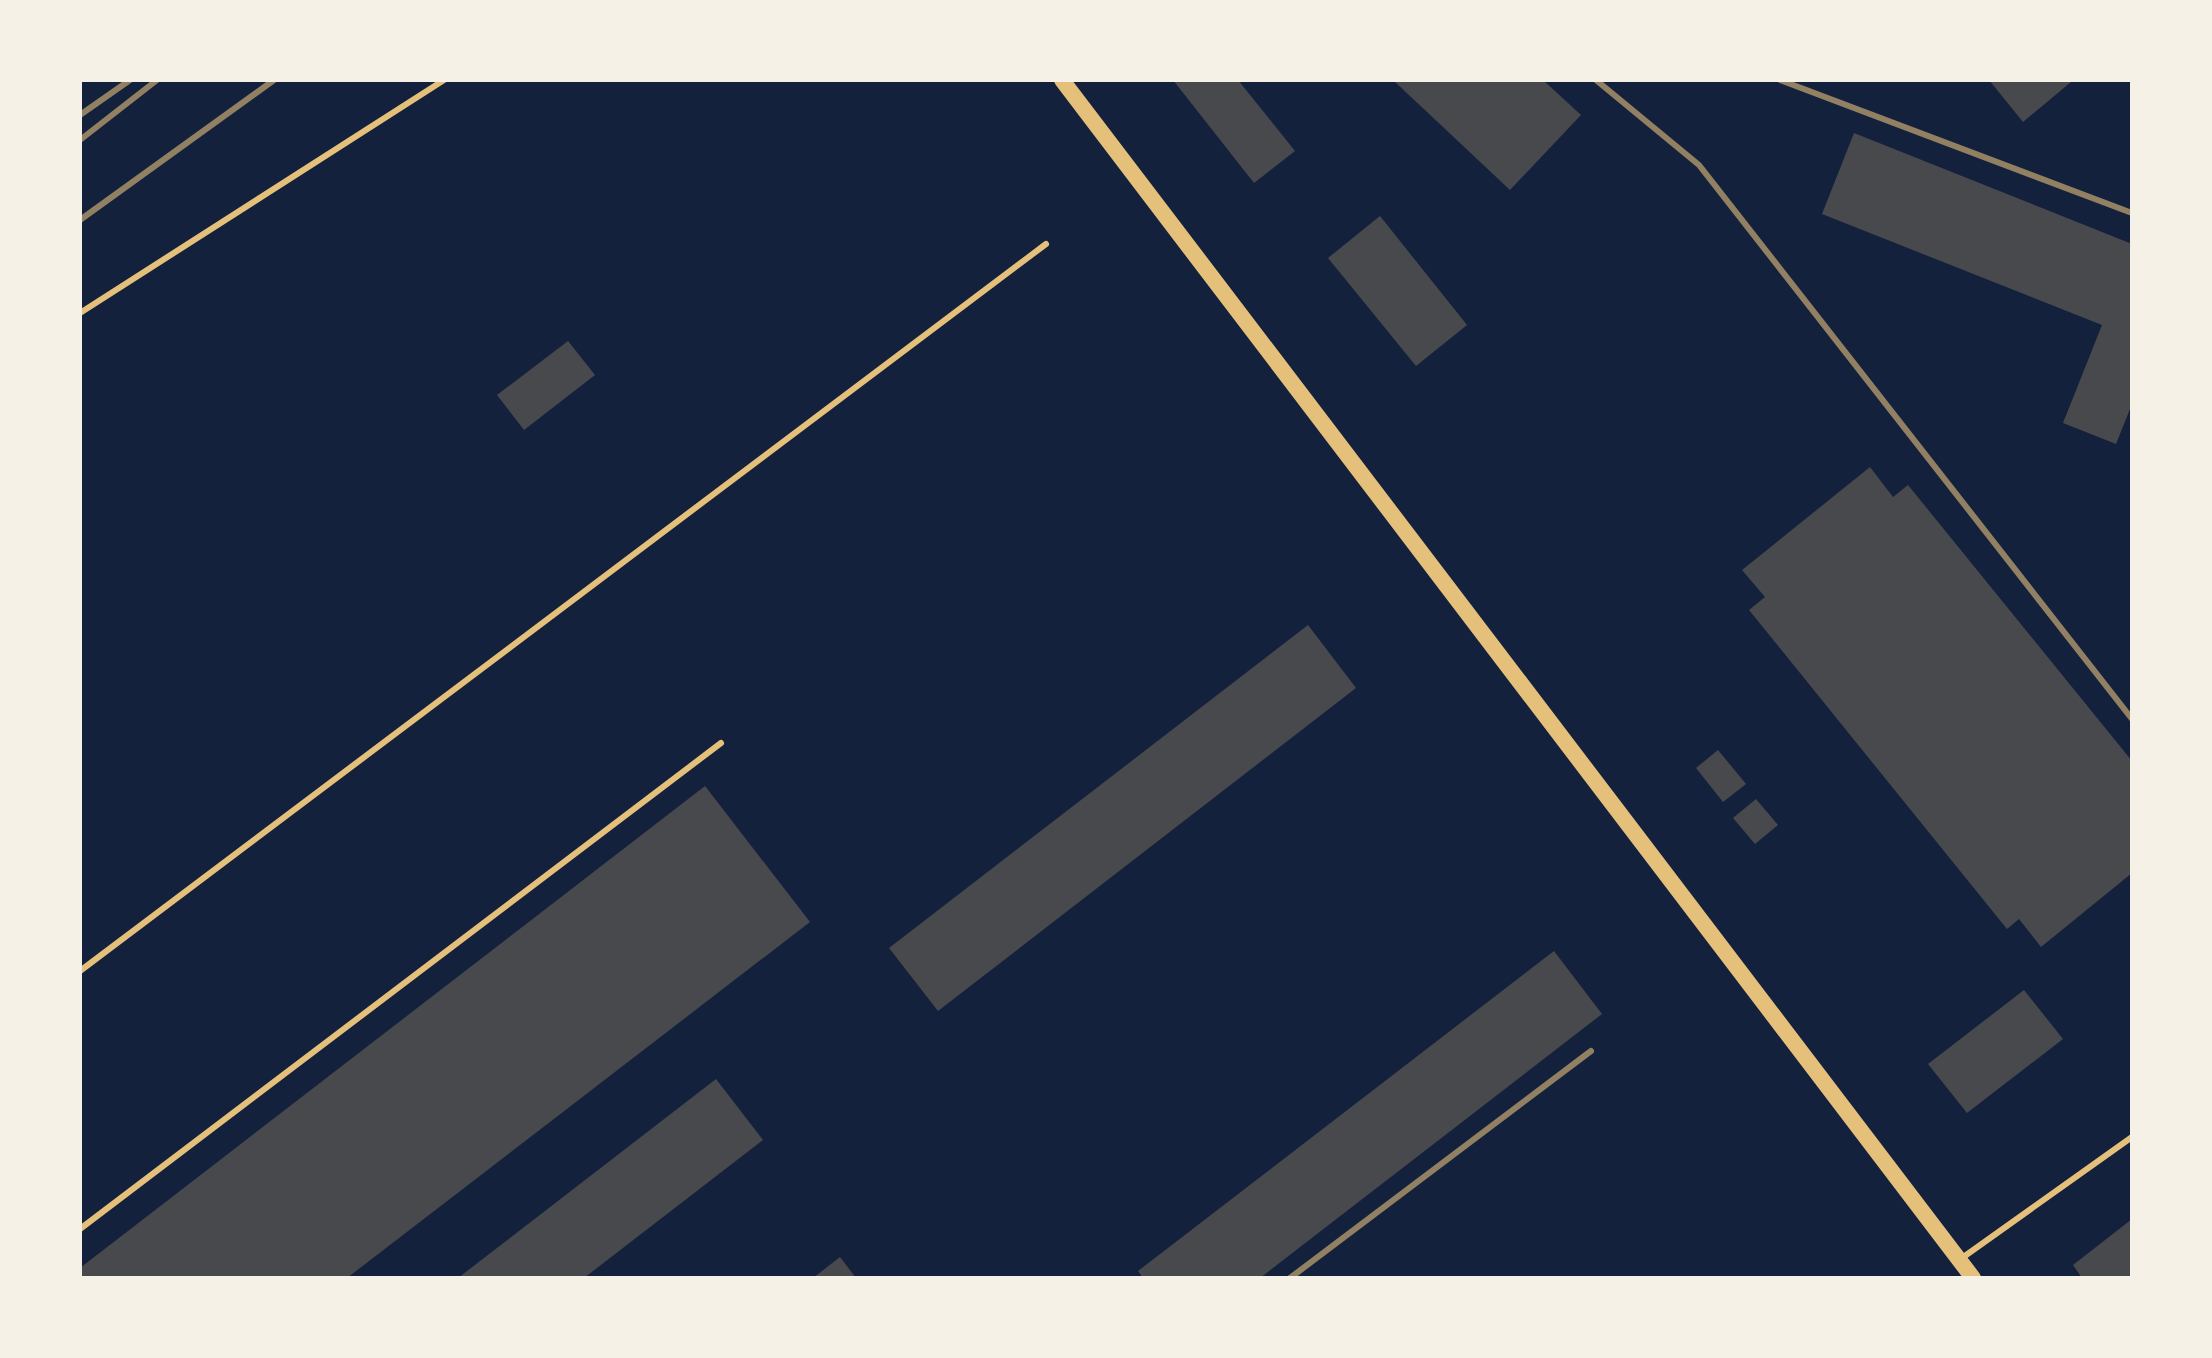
<svg xmlns="http://www.w3.org/2000/svg" width="2212" height="1358" viewBox="0 0 2212 1358" font-family="Ubuntu,sans-serif">
<style>
.building{fill:#48494c}
.lines{fill:none;stroke-linecap:round;stroke-linejoin:round}
.service{stroke:#e5c07b;stroke-width:6}
.secondary{stroke:#e5c07b;stroke-width:16}
.rail{stroke:#918062;stroke-width:6}
</style>
<rect width="100%" height="100%" fill="#14213d"/>
<g class="building">
<polygon points="1173,80 1238,80 1295,151 1254,183"/>
<polygon points="1393,80 1543,80 1581,115 1510,190"/>
<polygon points="1989,80 2069,80 2071,82 2023,122"/>
<polygon points="1854,133 2132,244 2132,404 2116,444 2063,423 2102,325 1822,214"/>
<polygon points="1380,216 1467,325 1416,366 1328,258"/>
<polygon points="568,341 595,375 524,430 497,395"/>
<polygon points="1870,467 1893,497 1908,485 2132,761 2132,873 2041,947 2019,919 2007,929 1749,610 1765,597 1742,570"/>
<polygon points="1308,625 1356,688 938,1011 889,948"/>
<polygon points="1718,750 1746,784 1723,802 1696,768"/>
<polygon points="705,786 810,922 347,1278 80,1278 80,1268"/>
<polygon points="1756,799 1778,825 1755,844 1733,818"/>
<polygon points="1554,951 1602,1014 1260,1278 1143,1278 1138,1271"/>
<polygon points="2024,990 2063,1039 1967,1113 1928,1064"/>
<polygon points="716,1079 763,1140 584,1278 458,1278"/>
<polygon points="2132,1219 2132,1278 2082,1278 2073,1265"/>
<polygon points="840,1257 856,1278 813,1278"/>
</g>
<g class="lines">
<g class="service">
<polyline points="80,313 444,80"/>
<polyline points="80,971 1046,244"/>
<polyline points="80,1229 721,743"/>
<polyline points="1962,1258 2132,1137"/>
</g>
<polyline class="secondary" points="1062,80 1973,1278"/>
<g class="rail">
<polyline points="1596,80 1699,165 2132,719"/>
<polyline points="1780,80 2132,213"/>
<polyline points="80,115 130,80"/>
<polyline points="80,140 157,80"/>
<polyline points="80,220 274,80"/>
<polyline points="1290,1278 1591,1051"/>
</g>
</g>
<rect width="2212" height="1358" fill="none" stroke="#f6f1e7" stroke-width="164"/>
</svg>
